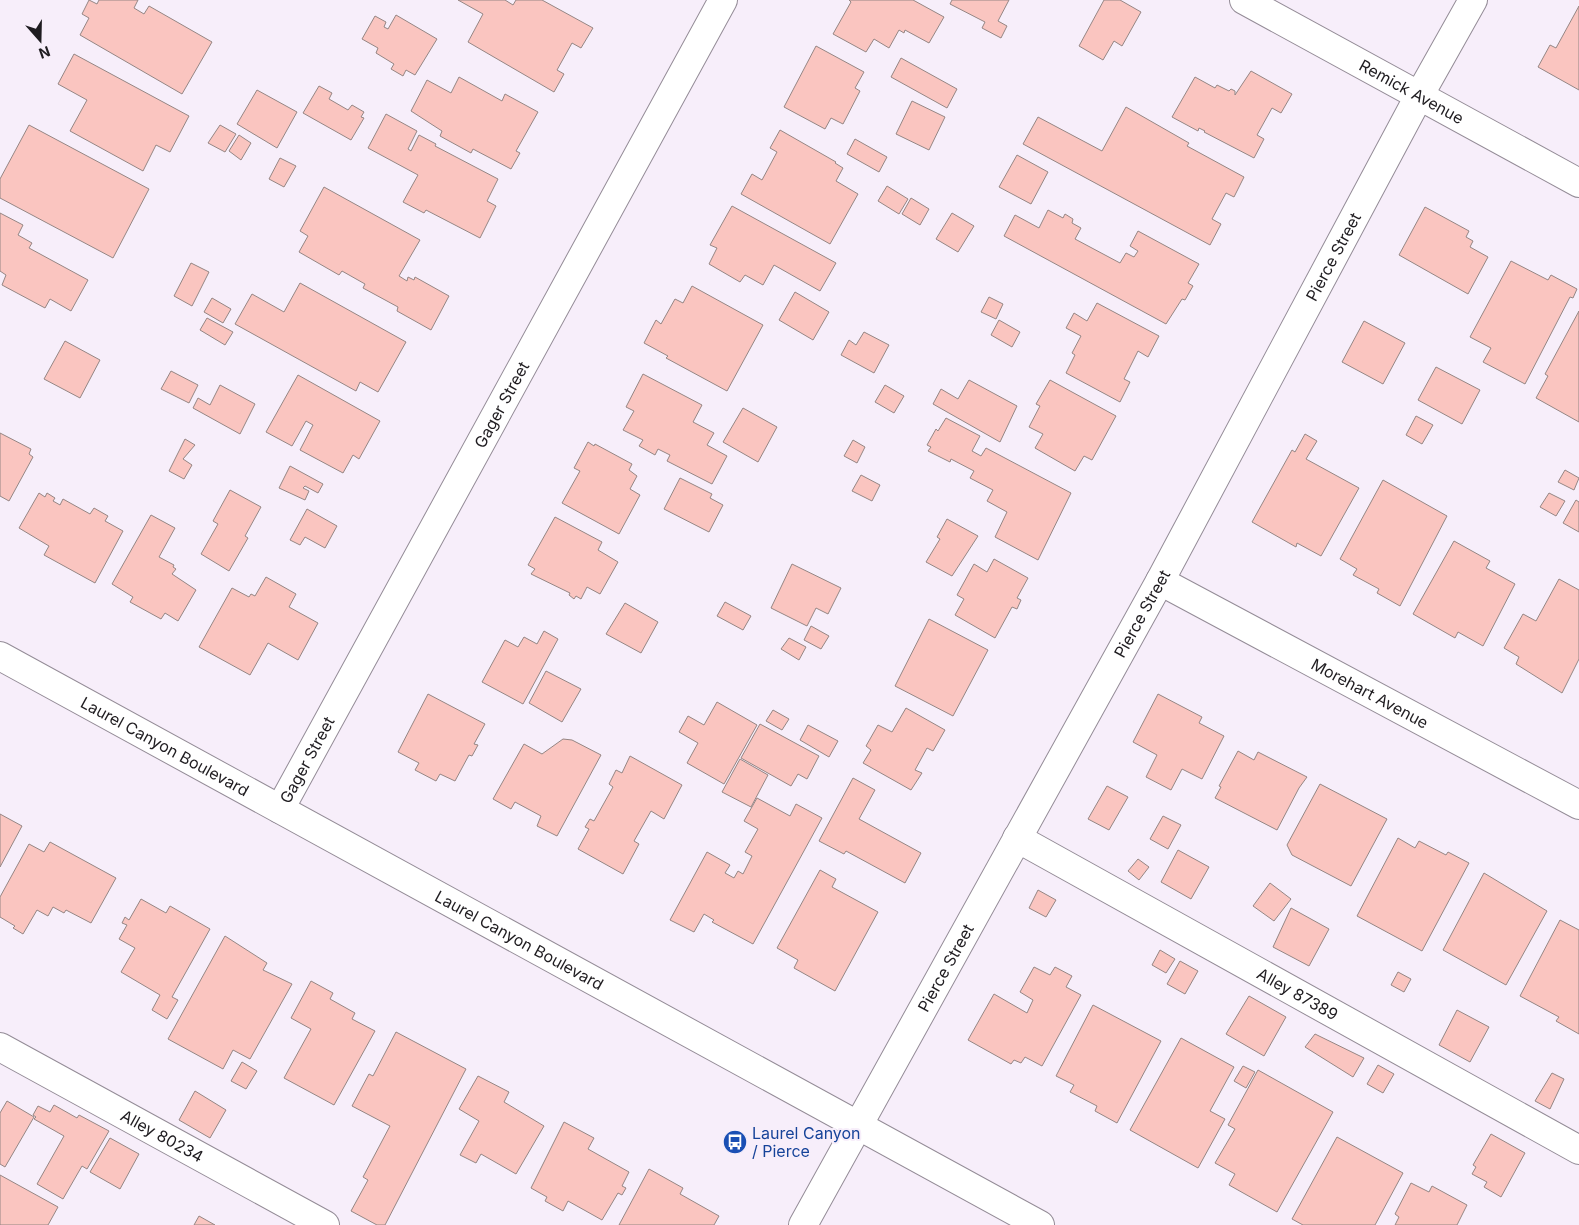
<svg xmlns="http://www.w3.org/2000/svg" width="1579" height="1225" viewBox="0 0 1579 1225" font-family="Inter,sans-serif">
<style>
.building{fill:#fac5c0;stroke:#958684}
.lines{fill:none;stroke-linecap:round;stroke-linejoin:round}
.minor-casing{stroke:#948c97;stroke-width:30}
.major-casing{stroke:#948c97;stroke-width:30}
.minor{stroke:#fff;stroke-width:28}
.major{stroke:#fff;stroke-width:28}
.labels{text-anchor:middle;stroke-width:4;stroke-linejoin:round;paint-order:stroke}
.street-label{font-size:16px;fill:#1f1c20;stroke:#f7eefa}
.transit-label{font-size:16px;fill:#164399;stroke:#f7eefa;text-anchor:start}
</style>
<rect width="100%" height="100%" fill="#f7eefa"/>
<g class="building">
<polygon points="89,0 97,4 99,0 138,0 134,8 144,14 149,6 212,42 182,94 80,35 89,18 82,14"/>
<polygon points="458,0 505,0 513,5 516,0 542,0 593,28 581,48 572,43 557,70 564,74 554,92 468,42 483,14"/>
<polygon points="913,0 944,17 929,43 905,30 904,33 899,30 889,48 874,39 866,52 833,34 851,2 849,0"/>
<polygon points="952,0 1009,0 998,21 1007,26 1001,38 982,28 985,22 950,4"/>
<polygon points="1104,0 1120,0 1141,12 1122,46 1114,41 1103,60 1079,46"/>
<polygon points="1579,6 1579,90 1538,67 1550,45 1556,48"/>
<polygon points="396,15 437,39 415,75 406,70 403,76 391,69 394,64 376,53 378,48 362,39 375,16 386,22 384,27 388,29"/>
<polygon points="816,46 864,72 855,88 860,91 843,124 831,118 825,129 784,107"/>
<polygon points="74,54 189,116 170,152 156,145 143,171 70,131 87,100 58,84"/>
<polygon points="901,58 957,89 947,108 891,77"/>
<polygon points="1251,71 1292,94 1281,113 1272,108 1257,135 1264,139 1254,158 1204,132 1205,131 1199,128 1198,131 1172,117 1195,77 1215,88 1217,85 1229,91 1231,89 1235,91 1235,95"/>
<polygon points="459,77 502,101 505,94 538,112 516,151 520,153 511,169 473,149 471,153 440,136 442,131 411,111 427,80 451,93"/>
<polygon points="319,86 332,93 329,99 348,110 352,105 364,112 361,117 364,118 351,140 303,113"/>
<polygon points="257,90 297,112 277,148 237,124"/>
<polygon points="912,101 945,117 929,150 896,134"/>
<polygon points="1126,107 1189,143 1187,146 1244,177 1234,197 1226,193 1212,219 1221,224 1210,245 1023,144 1038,117 1102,151"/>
<polygon points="386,114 417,131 408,149 411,151 419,135 436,144 435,146 498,179 487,201 496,206 480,238 426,210 424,213 403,202 418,175 368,148"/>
<polygon points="29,125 149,189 113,258 0,198 0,179"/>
<polygon points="220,125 236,134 225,152 208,143"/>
<polygon points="780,130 836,162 835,163 843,168 836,181 858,194 830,244 741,194 752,174 762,180 777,152 770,148"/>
<polygon points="239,135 251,143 241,160 229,151"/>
<polygon points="855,139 887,157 879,172 847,154"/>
<polygon points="1017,155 1048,172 1031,204 999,187"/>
<polygon points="280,158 296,166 284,187 269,179"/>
<polygon points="887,186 908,199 899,214 878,201"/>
<polygon points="324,187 420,240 399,276 407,281 408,277 414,280 415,277 449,296 431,330 397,311 398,307 363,288 365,284 342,271 339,275 299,252 308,236 300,231"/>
<polygon points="911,198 929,209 920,225 902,214"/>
<polygon points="732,206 836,263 820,291 774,265 763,285 745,275 740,282 709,264 717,248 710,245"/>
<polygon points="1425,207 1469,231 1466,237 1473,241 1470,247 1488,257 1468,294 1399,255"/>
<polygon points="1048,210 1063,218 1065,214 1073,219 1072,223 1081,228 1075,239 1120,263 1126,253 1134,257 1138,251 1130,246 1138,231 1199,264 1188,283 1193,286 1185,300 1182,299 1166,324 1004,236 1015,215 1039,228"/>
<polygon points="0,213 23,225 18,235 32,243 29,248 88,280 71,311 50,299 45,308 2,285 6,275 0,271"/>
<polygon points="952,213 974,226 958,252 936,239"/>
<polygon points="1511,261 1548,280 1551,275 1577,289 1573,298 1570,297 1525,384 1483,362 1491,348 1470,337"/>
<polygon points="191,263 209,272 192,306 174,296"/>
<polygon points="300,283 406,342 378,392 360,382 356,391 235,324 252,294 284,312"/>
<polygon points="692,286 763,325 727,391 666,358 668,356 644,343 656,320 661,324 675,299 683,303"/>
<polygon points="795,292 829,312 813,340 779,320"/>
<polygon points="989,297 1003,304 996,319 981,312"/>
<polygon points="212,298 231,309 223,323 204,312"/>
<polygon points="1097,303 1159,336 1148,357 1138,351 1124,379 1130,382 1120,402 1066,373 1075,355 1072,353 1081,336 1066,328 1074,313 1087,321"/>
<polygon points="1579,311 1579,422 1536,398 1548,376 1545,374"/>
<polygon points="207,318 233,332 225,345 200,330"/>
<polygon points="999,320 1020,332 1012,347 991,335"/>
<polygon points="1364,321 1405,343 1383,384 1342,362"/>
<polygon points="864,332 889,345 874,373 841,355 849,340 856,345"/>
<polygon points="65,341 100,360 80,398 44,379"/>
<polygon points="1436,367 1480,390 1462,424 1418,400"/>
<polygon points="171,371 198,385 189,403 161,389"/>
<polygon points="643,374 702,405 693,422 714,433 707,445 727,456 712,484 667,461 670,455 658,449 655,455 639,446 643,440 623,430 634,411 626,407"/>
<polygon points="298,375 380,421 359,459 353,455 343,473 300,450 313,425 306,421 292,446 266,432"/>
<polygon points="969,380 1017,406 1000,442 933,404 941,389 958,399"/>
<polygon points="1050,380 1116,416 1092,460 1084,456 1075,471 1035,448 1043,434 1029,427 1040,406 1036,404"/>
<polygon points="220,385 255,404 240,434 193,408 198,398 210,405"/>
<polygon points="885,385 904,396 894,413 875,402"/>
<polygon points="743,408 777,427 758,462 723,442"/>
<polygon points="1416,416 1433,425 1422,444 1406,435"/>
<polygon points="946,418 980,436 972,451 981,456 986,448 1071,493 1038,560 995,537 1007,512 987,501 993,490 970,478 974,471 951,459 950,462 928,451 931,447 927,445 936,429 938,431"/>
<polygon points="0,433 31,449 29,454 33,457 9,501 0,496"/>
<polygon points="1305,434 1317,441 1306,459 1359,488 1321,556 1297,543 1296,547 1252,522 1292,450 1295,452"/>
<polygon points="185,439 195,445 183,459 192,465 184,479 169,471"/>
<polygon points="853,440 865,447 857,463 844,456"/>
<polygon points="588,442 594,446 595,444 632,464 629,470 637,476 630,489 640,495 619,534 562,503 580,471 574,468"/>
<polygon points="290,466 323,484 318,493 305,486 303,488 309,491 305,500 279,488"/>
<polygon points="1565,470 1579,478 1574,490 1558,482"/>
<polygon points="861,475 880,485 872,501 852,491"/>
<polygon points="680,478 712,494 710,498 723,505 709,532 664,509"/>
<polygon points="1383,480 1447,516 1400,606 1377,593 1379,589 1353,575 1357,569 1340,559"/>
<polygon points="230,490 261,507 245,536 248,538 229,571 201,554 218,524 213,521"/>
<polygon points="39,493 45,497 47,493 55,498 53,501 60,505 63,499 90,514 94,508 108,516 105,521 123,531 95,583 44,555 49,546 19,528"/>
<polygon points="1549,493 1565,501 1556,516 1540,507"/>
<polygon points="1576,500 1579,502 1579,532 1563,523"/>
<polygon points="307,509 337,526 325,548 305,537 300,545 290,540"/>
<polygon points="151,515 175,528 159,557 174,565 173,567 176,569 172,574 196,590 178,621 165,613 161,619 130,602 133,597 112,584"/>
<polygon points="555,517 602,542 598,550 618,562 600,594 587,587 581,599 576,596 574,599 569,595 570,593 531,574 535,569 528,565"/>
<polygon points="947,519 978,536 952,576 926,562 940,539 937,537"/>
<polygon points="1454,541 1490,561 1486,568 1515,584 1483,646 1458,632 1455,638 1413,614"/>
<polygon points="994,559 1028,578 1017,598 1021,600 1017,609 1012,607 995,638 955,615 964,599 957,595 974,564 987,572"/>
<polygon points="792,564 841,588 828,614 816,608 807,626 771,608"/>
<polygon points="266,577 296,594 289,607 318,623 298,660 268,643 250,675 199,647 232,588 249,597 251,594 255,596"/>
<polygon points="1559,579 1579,590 1579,659 1562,693 1516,664 1519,657 1504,648 1523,614 1536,621"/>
<polygon points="725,602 751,616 743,630 717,616"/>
<polygon points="625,603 658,622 641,653 606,634"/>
<polygon points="929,619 988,650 953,716 895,686"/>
<polygon points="811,626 829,636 821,649 804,640"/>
<polygon points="544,631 558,639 523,704 482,682 505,640 518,647 524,637 537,644"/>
<polygon points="789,638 806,647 799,660 781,649"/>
<polygon points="546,671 581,689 562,722 529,703"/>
<polygon points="428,694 485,724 474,744 478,745 472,756 469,755 455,781 440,774 436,781 415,770 419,763 398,752"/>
<polygon points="1158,694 1202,717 1199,723 1224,736 1202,779 1182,769 1171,790 1146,777 1157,755 1133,742"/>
<polygon points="717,702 757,725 724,784 687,763 698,743 679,732 688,716 704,725"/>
<polygon points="906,708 945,730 933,751 927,748 915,770 922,773 911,790 863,763 871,750 866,746 878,725 892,732"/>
<polygon points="773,710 789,719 782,730 766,721"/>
<polygon points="760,724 819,756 807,779 798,774 791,786 741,758"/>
<polygon points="808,725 838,741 829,757 800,740"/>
<polygon points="563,739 572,740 601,755 557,836 537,826 541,816 515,802 511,809 493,799 524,744 542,754"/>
<polygon points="1238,751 1254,760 1258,752 1307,777 1299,788 1277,830 1215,798 1221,787 1219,786"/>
<polygon points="630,756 682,785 664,819 651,811 634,841 639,844 623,874 578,849 589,829 585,827 590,819 594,821 613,787 609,784 616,770 622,773"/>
<polygon points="740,759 768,775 751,807 722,792"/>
<polygon points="853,778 875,790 859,819 921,853 905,883 846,851 844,854 819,841"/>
<polygon points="1320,784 1387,819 1351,886 1292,855 1287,845"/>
<polygon points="1107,786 1128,797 1109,830 1088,819"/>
<polygon points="757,798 790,816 796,804 822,818 753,944 712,922 714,920 704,914 694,932 670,920 707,852 730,865 725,873 734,878 738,871 743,874 752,856 745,852 758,829 744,821"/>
<polygon points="0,814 22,826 0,867"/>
<polygon points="1163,816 1181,825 1168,849 1150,839"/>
<polygon points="1398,838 1415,848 1419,841 1446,855 1448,852 1469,863 1422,951 1357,916"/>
<polygon points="50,842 116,878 91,923 66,910 64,913 53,907 48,916 37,910 23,934 13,928 15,926 0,917 0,897 29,844 44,852"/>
<polygon points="1178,850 1209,867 1191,899 1161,882"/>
<polygon points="1138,859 1149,867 1139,880 1128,871"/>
<polygon points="820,870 836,879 832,887 878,912 835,991 794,968 798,960 777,948"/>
<polygon points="1484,873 1547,911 1506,985 1443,950"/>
<polygon points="1270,883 1291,899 1274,921 1253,906"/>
<polygon points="1038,890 1056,900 1046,917 1029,908"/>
<polygon points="141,899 166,913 170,906 210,929 172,997 178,1000 167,1019 152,1010 160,995 121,972 135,948 119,939 127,925 122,923 125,917 129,920"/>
<polygon points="1291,908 1329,929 1309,966 1273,947"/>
<polygon points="1560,920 1579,930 1579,1034 1556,1021 1559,1017 1520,996"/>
<polygon points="225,936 267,963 263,970 292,984 250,1059 233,1050 223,1069 168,1039"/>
<polygon points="1160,950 1175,959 1166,973 1152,965"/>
<polygon points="1180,961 1198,971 1185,994 1167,984"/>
<polygon points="1034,967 1050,975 1055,967 1072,976 1066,987 1081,995 1042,1066 1025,1057 1021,1063 1014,1060 1011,1064 968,1040 994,994 1027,1013 1033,1000 1020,992"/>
<polygon points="1398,972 1411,979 1404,992 1391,985"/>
<polygon points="311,981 333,993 330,999 355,1013 352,1019 375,1031 334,1105 284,1078 311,1029 291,1018"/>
<polygon points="1249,996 1286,1017 1264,1056 1226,1034"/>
<polygon points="1093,1005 1161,1041 1117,1123 1095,1111 1097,1106 1070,1092 1074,1085 1056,1076"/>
<polygon points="1457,1010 1489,1027 1470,1062 1439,1045"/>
<polygon points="396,1032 466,1069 385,1225 377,1225 351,1211 368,1180 363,1177 390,1126 352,1106 369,1074 373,1076"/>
<polygon points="1315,1034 1364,1058 1353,1077 1305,1047"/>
<polygon points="1181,1038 1234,1067 1210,1111 1225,1119 1198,1168 1130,1130"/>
<polygon points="242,1062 257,1071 246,1089 231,1081"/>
<polygon points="1378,1065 1394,1074 1383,1093 1367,1084"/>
<polygon points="1243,1066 1255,1072 1246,1088 1234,1081"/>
<polygon points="1258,1070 1333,1112 1277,1212 1229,1185 1235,1174 1215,1163 1235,1129 1228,1125"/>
<polygon points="1552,1073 1564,1079 1550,1109 1535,1101"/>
<polygon points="478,1076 509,1092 504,1102 544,1126 516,1174 481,1154 476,1163 460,1155 479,1121 459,1109"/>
<polygon points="195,1091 226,1110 210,1138 179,1120"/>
<polygon points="7,1101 34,1117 5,1167 0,1164 0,1113"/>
<polygon points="54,1105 77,1118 79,1115 109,1131 87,1169 82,1166 63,1199 37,1184 64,1136 34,1119 36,1117 33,1115 38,1106 50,1112"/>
<polygon points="564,1122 594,1138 588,1149 629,1172 622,1186 626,1188 622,1195 618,1193 602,1220 568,1201 563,1211 545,1201 547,1197 531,1188"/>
<polygon points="1491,1134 1525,1153 1501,1197 1484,1187 1487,1182 1472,1174 1476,1167 1473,1165"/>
<polygon points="1337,1137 1403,1173 1375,1225 1303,1225 1292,1219"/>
<polygon points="110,1138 139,1154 120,1189 90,1172"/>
<polygon points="649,1169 683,1188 680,1194 719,1216 714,1225 619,1225"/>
<polygon points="0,1175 58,1207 48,1225 0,1225"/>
<polygon points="1411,1183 1429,1192 1432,1186 1467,1205 1457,1225 1395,1225 1399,1217 1395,1214"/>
<polygon points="199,1216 215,1225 194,1225"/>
</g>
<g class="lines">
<g class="minor-casing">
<g id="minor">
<path id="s1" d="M1244 0 1579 183"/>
<path id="s2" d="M1160 581 1579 805"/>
<path id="s3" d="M280 809 723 0"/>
<path id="s4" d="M1017 838 1579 1150"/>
<path id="s5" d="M0 1047 325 1225"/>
<path id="s6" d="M803 1225 1160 581 1419 96 1473 0"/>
</g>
</g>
<g class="major-casing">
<g id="major">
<path id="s7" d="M0 656 1040 1225"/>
</g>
</g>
<use href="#minor" class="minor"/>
<use href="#major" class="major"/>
</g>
<defs>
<g id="bus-disc" transform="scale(1.25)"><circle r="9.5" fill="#1a4fb4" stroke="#f7eefa"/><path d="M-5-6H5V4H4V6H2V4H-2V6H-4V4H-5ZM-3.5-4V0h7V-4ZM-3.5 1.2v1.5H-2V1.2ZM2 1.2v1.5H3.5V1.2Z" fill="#fff"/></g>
</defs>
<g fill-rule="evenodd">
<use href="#bus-disc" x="735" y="1142"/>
</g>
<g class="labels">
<g class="street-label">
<text dy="6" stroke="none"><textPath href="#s1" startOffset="191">Remick Avenue</textPath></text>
<text dy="6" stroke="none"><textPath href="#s6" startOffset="1104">Pierce Street</textPath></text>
<text dy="6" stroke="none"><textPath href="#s3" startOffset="461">Gager Street</textPath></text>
<text dy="6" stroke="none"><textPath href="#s6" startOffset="699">Pierce Street</textPath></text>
<text dy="6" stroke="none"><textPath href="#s2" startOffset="238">Morehart Avenue</textPath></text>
<text dy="6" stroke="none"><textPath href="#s7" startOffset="188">Laurel Canyon Boulevard</textPath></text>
<text dy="6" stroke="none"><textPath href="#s3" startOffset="56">Gager Street</textPath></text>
<text dy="6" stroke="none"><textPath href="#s7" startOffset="592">Laurel Canyon Boulevard</textPath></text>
<text dy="6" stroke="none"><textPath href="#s6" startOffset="294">Pierce Street</textPath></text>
<text dy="6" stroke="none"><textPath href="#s4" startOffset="321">Alley 87389</textPath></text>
<text dy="6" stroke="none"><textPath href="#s5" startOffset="185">Alley 80234</textPath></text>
</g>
<g class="transit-label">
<text x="752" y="1139">Laurel Canyon<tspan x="752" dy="18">/ Pierce</tspan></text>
</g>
</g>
<g transform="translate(40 40) rotate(160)" stroke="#f7eefa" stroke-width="4" paint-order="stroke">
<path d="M0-4L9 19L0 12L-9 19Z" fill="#1f1c20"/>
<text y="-8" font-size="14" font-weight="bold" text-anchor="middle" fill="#1f1c20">N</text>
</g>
</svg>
